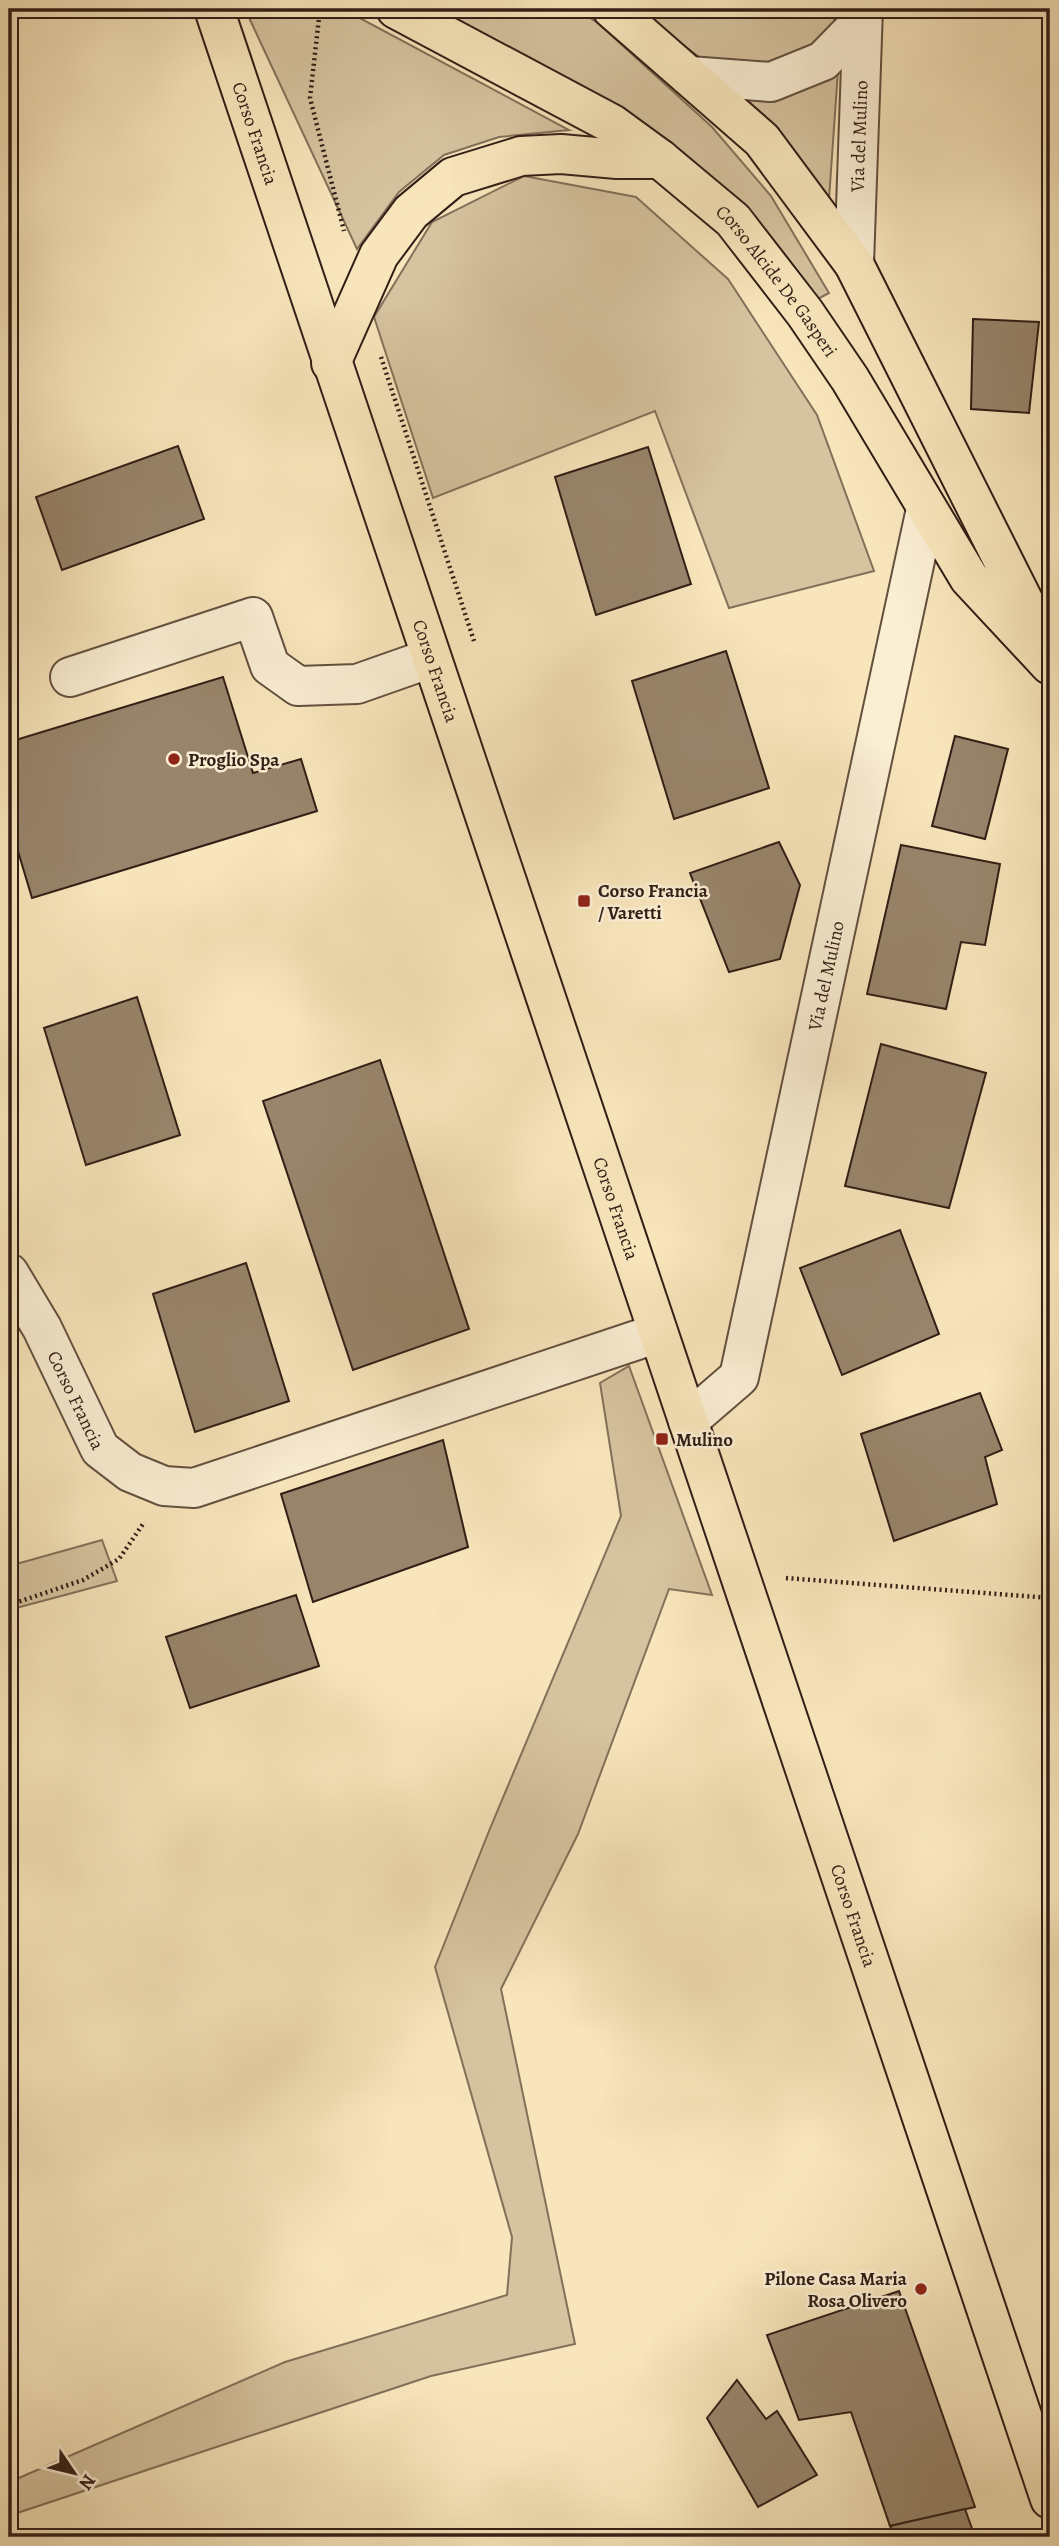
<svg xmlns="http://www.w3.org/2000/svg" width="1059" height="2546" viewBox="0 0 1059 2546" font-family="Alegreya,serif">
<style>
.green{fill:#d6c39f;stroke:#84705a;stroke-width:2}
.building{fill:#98856c;stroke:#311e16;stroke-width:2}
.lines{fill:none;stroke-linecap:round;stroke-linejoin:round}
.minor-casing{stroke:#63503f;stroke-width:42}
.major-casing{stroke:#311e16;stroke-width:42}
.path{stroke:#311e16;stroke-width:4.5;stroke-dasharray:2 3.5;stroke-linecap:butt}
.minor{stroke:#faeed3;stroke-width:38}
.major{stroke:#f8e5bb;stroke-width:38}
.poi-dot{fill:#8f2418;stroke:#faeed3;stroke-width:2.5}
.labels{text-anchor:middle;stroke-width:5;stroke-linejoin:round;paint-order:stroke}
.street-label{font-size:19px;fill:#311e16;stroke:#faeed3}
.poi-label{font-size:19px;font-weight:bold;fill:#311e16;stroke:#faeed3;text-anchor:start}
</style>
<rect width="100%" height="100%" fill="#f8e5bb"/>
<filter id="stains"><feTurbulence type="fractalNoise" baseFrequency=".00286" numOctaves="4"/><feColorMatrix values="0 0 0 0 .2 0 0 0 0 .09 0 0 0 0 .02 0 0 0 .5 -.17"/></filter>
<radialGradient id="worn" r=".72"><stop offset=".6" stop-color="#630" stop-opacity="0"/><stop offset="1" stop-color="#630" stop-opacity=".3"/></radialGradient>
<g class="green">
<polygon points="245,9 343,9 569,130 499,137 444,155 399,192 357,249"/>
<polygon points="425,9 577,9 599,24 712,127 771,196 829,293 814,301 749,209 679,149 619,111"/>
<polygon points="636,9 833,9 839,56 829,199 746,99 699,57"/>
<polygon points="524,176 636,197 728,279 817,415 874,571 729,608 655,411 433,498 374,317 432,222"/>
<polygon points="629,1366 712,1595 669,1589 578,1834 501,1989 575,2344 431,2376 11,2515 12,2481 285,2362 507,2295 512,2237 435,1967 489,1831 621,1516 600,1383"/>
<polygon points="102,1540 117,1581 9,1610 9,1566"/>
</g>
<g class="building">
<polygon points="973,319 1039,322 1029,413 971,409"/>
<polygon points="178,446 204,519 62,570 36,497"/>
<polygon points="648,447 691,584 596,615 555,477"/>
<polygon points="726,651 769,788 674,819 632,681"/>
<polygon points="223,677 253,773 301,759 317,811 32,898 9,821 9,742"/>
<polygon points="955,736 1008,749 985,839 932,826"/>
<polygon points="779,842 800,885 780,959 729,972 690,873"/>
<polygon points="901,845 1000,864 985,945 961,942 946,1009 867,994"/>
<polygon points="137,997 180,1135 86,1165 44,1028"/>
<polygon points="881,1044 986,1073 949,1208 845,1186"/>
<polygon points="380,1060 469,1329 353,1370 263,1101"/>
<polygon points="900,1230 939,1334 842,1375 800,1268"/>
<polygon points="246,1263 289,1401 195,1432 153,1294"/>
<polygon points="980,1393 1002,1450 985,1457 997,1504 894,1541 861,1434"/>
<polygon points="443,1440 468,1547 313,1602 281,1494"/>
<polygon points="296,1595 319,1666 190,1708 166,1637"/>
<polygon points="899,2291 975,2507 890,2526 851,2412 799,2420 767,2335"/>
<polygon points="737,2380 766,2419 777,2411 817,2475 758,2507 707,2418"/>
<polygon points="965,2509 975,2537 895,2537 890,2526"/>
</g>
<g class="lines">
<g class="minor-casing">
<g id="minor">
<polyline points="689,76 771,82 823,61 862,21"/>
<path id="s1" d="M854 264 863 9"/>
<polyline points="70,677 253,617 270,666 298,686 357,684 431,658"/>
<path id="s2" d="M9 1273 42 1328 100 1449 130 1472 164 1486 194 1488 658 1333"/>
<path id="s3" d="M688 1421 739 1377 926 509"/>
</g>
</g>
<g class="major-casing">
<g id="major">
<path id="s4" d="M214 9 1050 2499"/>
<path id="s5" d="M396 9 612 124 660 159 733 220 805 313 850 379 969 578 1050 665"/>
<polyline points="612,9 762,140 854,264 1043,640"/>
<polyline points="331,363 379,255 411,212 453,177 521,156 561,154 617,159 660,159"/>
</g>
</g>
<g class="path">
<polyline points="320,9 310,98 344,231"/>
<polyline points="381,357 474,641"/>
<polyline points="786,1578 1050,1598"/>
<polyline points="9,1605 83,1580 119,1559 143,1524"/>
</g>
<use href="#minor" class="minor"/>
<use href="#major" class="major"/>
</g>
<g class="poi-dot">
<circle cx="174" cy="759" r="7"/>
<rect x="577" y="894" width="14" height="14" rx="3.5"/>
<rect x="655" y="1432" width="14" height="14" rx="3.5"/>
<circle cx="921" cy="2289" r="7"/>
</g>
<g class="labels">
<g class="street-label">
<text dy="7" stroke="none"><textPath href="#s4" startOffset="131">Corso Francia</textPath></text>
<text dy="7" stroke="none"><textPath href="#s1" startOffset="128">Via del Mulino</textPath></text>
<text dy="7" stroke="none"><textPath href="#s5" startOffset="474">Corso Alcide De Gasperi</textPath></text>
<text dy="7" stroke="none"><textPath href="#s4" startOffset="698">Corso Francia</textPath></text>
<text dy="7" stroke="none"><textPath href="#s3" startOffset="478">Via del Mulino</textPath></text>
<text dy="7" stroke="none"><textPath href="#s4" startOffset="1265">Corso Francia</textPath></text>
<text dy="7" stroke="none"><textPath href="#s2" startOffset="144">Corso Francia</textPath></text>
<text dy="7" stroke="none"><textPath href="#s4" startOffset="2011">Corso Francia</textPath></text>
</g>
<g class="poi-label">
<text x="188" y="766">Proglio Spa</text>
<text x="598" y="897">Corso Francia<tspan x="598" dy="22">/ Varetti</tspan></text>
<text x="676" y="1446">Mulino</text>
<text x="907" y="2285" text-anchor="end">Pilone Casa Maria<tspan x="907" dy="22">Rosa Olivero</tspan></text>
</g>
</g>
<rect width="1059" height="2546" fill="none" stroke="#f8e5bb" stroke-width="35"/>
<rect x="10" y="10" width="1038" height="2525" fill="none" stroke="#311e16" stroke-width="3.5"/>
<rect x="18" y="18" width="1024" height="2511" fill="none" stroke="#311e16" stroke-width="2"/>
<g transform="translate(74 2473) rotate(125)" stroke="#faeed3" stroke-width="5" paint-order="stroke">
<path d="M0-5L12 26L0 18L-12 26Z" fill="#311e16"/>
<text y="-10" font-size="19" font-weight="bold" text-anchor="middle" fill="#311e16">N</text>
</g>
<rect width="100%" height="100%" filter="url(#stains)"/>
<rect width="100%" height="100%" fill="url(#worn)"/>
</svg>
